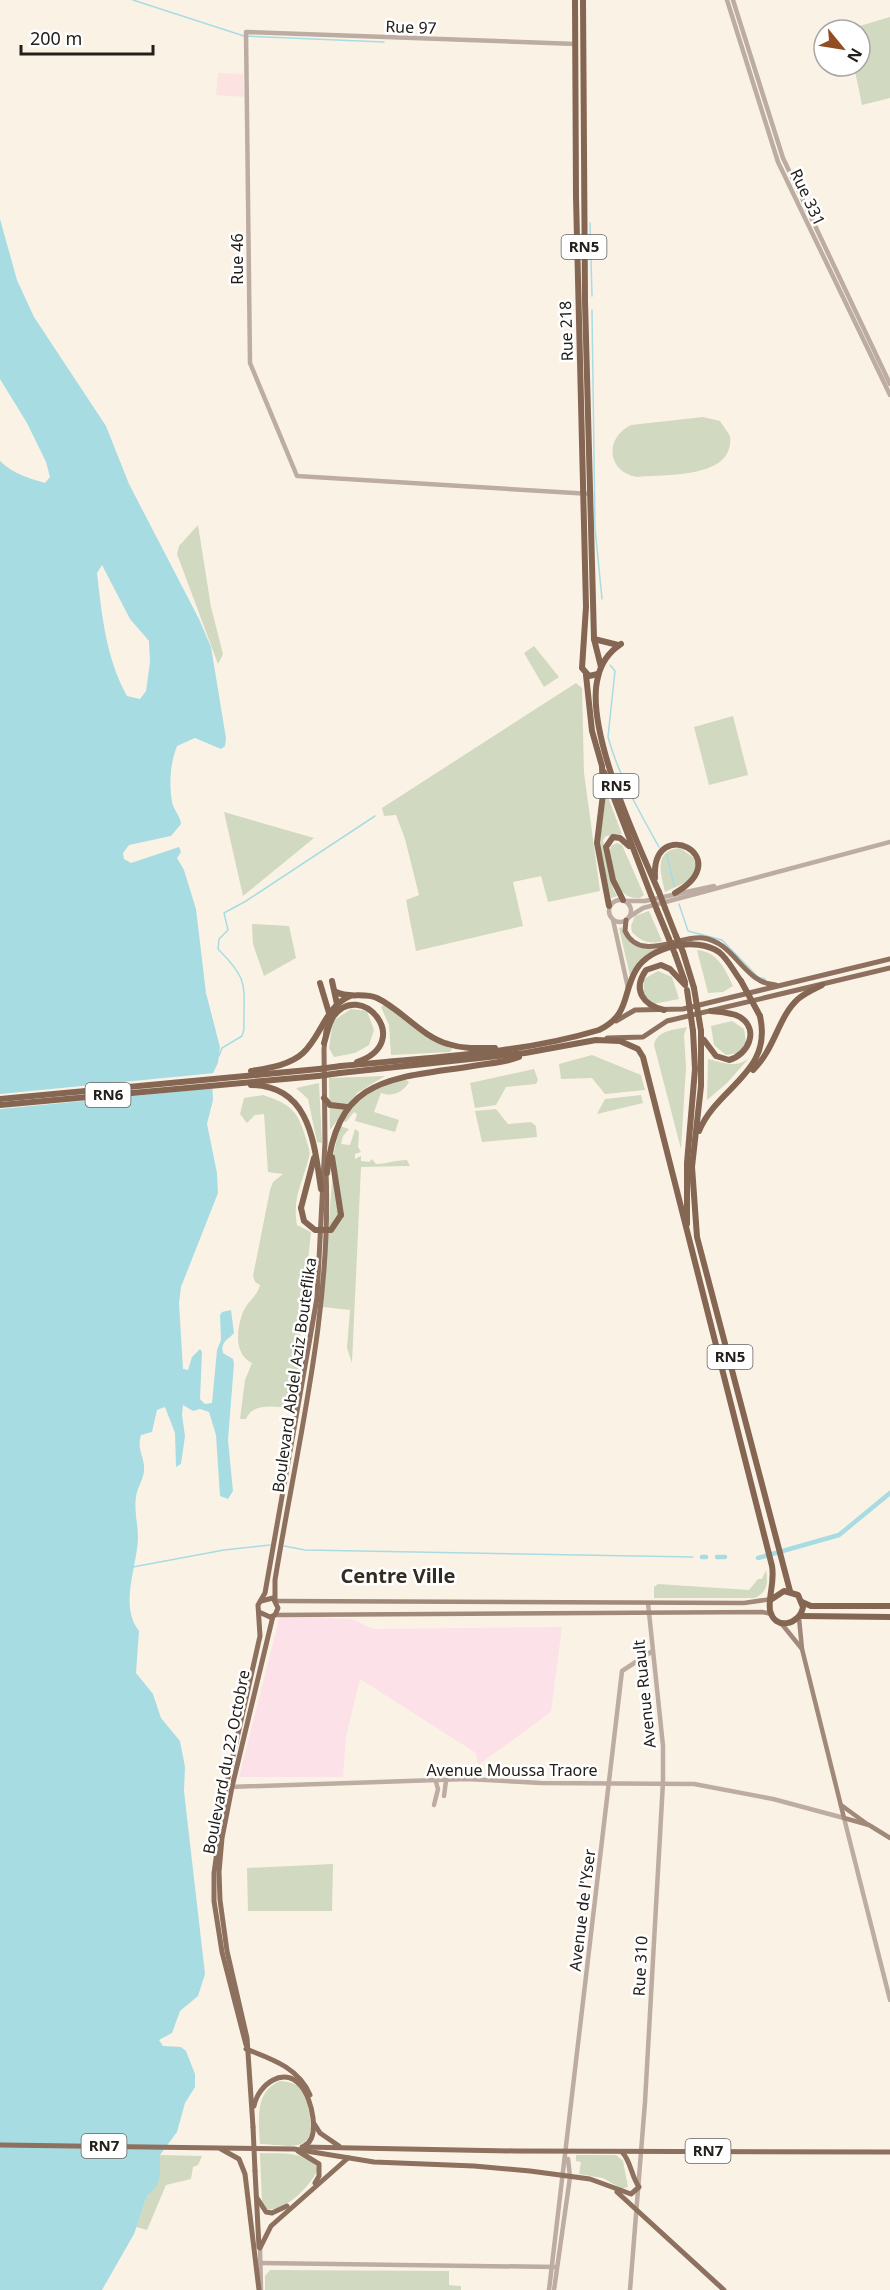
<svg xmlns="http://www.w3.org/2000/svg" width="890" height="2290" viewBox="0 0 890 2290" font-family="'Noto Sans',sans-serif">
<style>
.education{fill:#fce1e8}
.medical{fill:#fde2e2}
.green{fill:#d1d9c0}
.water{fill:#a8dce3;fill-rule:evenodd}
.pier{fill:#fbf2e6}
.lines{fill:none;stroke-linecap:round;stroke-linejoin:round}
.stream{stroke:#a8dce3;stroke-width:1.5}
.canal{stroke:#a8dce3;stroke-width:4.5}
.tertiary{stroke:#bdaca2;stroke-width:4.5}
.secondary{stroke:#a1897a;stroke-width:4.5}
.primary{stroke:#8d705e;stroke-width:5}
.trunk{stroke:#846652;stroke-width:6}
.primary-bridge{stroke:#8d705e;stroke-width:5}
.trunk-bridge{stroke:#846652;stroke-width:6}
.labels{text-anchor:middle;stroke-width:5;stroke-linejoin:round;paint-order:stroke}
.shield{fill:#fff;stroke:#656360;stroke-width:1.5}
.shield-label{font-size:15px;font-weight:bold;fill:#23201c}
.street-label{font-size:16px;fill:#23201c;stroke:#fff}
.quarter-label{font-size:20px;font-weight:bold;fill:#342d24;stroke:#fff}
</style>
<rect width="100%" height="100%" fill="#fbf2e6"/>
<polygon class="education" points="280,1615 352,1619 373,1629 562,1627 551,1712 478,1765 476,1753 360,1679 346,1737 343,1777 239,1777"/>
<polygon class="medical" points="218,73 243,74 244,97 216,95"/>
<g class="green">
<polygon points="890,17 890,98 862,105 854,66 860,66 860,30 846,30"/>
<path d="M703 417 720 421 730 436C735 479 667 474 637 477 607 472 604 438 631 425Z"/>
<polygon points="198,525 211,607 223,654 218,664 177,554 179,546"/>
<polygon points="534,646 559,677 544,687 524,653"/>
<polygon points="576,683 582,688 584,773 600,891 548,902 541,876 513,882 523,926 416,951 406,900 419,895 405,839 396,815 384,816 382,808"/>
<polygon points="733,716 748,775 709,785 694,727"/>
<polygon points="606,792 622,834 606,836 603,840 613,889 617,896 611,898 599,846"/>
<polygon points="224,812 314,838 243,896"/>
<path d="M617 843 622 845 644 895 640 898C614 900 614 870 610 851L611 846Z"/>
<path d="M680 848 694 858 696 870 691 880 665 892C661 874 653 850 680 848Z"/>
<path d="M649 911 662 941C650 945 640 941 632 932L631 926 635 916Z"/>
<polygon points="252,924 289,926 296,958 264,976 253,944"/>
<path d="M622 927C626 948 643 950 661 948L630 976 619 928Z"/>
<path d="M697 950C718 952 725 969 733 986L723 992 708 993Z"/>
<polygon points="658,971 672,977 679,999 653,1004 643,996 644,979"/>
<polygon points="384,1005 453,1047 450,1052 391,1055 389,1025 381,1007"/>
<polygon points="351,1009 367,1011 374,1030 369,1045 355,1053 334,1057 329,1048 333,1021"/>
<polygon points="732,1021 744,1029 746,1042 739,1053 726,1055 714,1045 711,1026"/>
<path d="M687 1027 684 1035 686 1067 681 1149 654 1045C657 1030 674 1030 687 1027Z"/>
<polygon points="592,1055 641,1075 645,1090 605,1094 592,1078 561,1079 559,1064"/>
<path d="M749 1058 727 1083 707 1100 708 1059C722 1062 736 1069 749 1058Z"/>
<polygon points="534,1069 538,1080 536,1084 506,1087 496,1105 475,1108 470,1083"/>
<polygon points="385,1076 357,1093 330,1130 329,1078"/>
<path d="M405 1079 409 1082C402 1093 393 1097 381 1093L374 1112 399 1120 395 1132 355 1121 357 1114 354 1112 346 1122 343 1121C353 1095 381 1087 405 1079Z"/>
<polygon points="319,1083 322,1143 317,1142 308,1099 296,1088"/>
<path d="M263 1095C290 1104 298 1110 306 1139 307 1144 311 1151 309 1157 303 1182 292 1197 297 1225L311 1232 299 1346 297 1412 292 1413 290 1408C275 1407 253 1402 246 1419H240L245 1380 252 1363C234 1354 236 1330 243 1312 247 1302 258 1295 260 1285L255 1282 253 1276 270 1190 273 1182 283 1174 268 1172 264 1114 255 1115 247 1123 240 1114 244 1098Z"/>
<polygon points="641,1095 643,1103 597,1114 605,1099"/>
<polygon points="496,1109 508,1124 531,1122 536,1126 537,1137 482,1142 475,1111"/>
<path d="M340 1126 349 1129 343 1136 341 1144 350 1145 355 1129 359 1132 358 1147 361 1152 355 1154V1159L361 1156V1161L369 1162 372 1159 376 1164C387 1164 395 1160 407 1160L410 1166 361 1167 352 1363 347 1348 350 1310 323 1307 334 1152Z"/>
<path d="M766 1570C768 1582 768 1592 755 1598H654V1587L658 1584 749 1590 758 1579H762Z"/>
<polygon points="333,1864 332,1911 248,1911 247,1868"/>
<path d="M280 2081C288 2082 296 2082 301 2090 308 2101 318 2135 303 2143 293 2149 272 2144 260 2144 259 2120 254 2092 280 2081Z"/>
<path d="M260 2153C278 2154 308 2150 318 2169 312 2184 285 2213 267 2209L262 2203Z"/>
<polygon points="160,2155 202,2156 198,2165 193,2167 191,2179 166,2185 147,2230 136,2227 147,2196 158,2181"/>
<polygon points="576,2155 616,2155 623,2161 628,2187 622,2189 603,2178 579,2174 581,2162 576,2161"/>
<polygon points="270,2270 449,2271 449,2285 461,2286 461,2290 265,2290 265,2276"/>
</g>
<path class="water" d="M0 219 17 280 34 317 106 426 129 484 199 619 211 647 226 738 225 746 221 749 195 738 177 746C170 765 169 782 172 802 174 811 180 815 181 824L171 836 129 845 123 853 124 859 131 863 179 847 181 852 177 858 184 870 196 909 206 993 220 1047 218 1063 212 1075 213 1100 207 1124 217 1173 218 1193 181 1287 179 1303 183 1369 188 1370 192 1357 200 1349 202 1352 200 1399 205 1404 212 1403 217 1350 221 1340 220 1315 222 1312 231 1310 234 1333C228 1340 220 1342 223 1353L233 1359 234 1364 228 1440 233 1491 228 1499 220 1496 216 1435 209 1412 200 1409 193 1411 183 1405 182 1415 185 1436 181 1464 176 1467 175 1433 165 1407 157 1410 152 1432 141 1435C137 1449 143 1454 144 1466 145 1476 140 1483 137 1492 133 1507 138 1523 138 1538 137 1567 119 1606 139 1631L136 1673 153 1694 161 1718 180 1741 185 1767 184 1791 205 1974 198 1996 180 2011 172 2033 159 2040 163 2046 181 2047 186 2051 195 2074V2087L185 2103 177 2132 160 2155V2176L156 2187 147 2196 134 2234 102 2290H0V461C12 473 28 478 45 483L50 477 46 462 27 423 0 379ZM102 565 130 619 149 641 150 662 146 691 140 699 127 696C106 658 102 616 97 573Z"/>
<polygon class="pier" points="215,1073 216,1088 0,1109 0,1094"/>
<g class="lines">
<g class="stream">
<polyline points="133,0 244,36 384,42"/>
<polyline points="590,223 592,296"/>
<polyline points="592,310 595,528 602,599"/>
<path d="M610 665 615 671 608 737C619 777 639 811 659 847"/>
<polyline points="667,854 674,886"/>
<polyline points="679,904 688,931 722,940 758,977 765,979"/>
<path d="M219 1056 222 1048 242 1036 244 1029C243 986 251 982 218 949L219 939 228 930 224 913 246 901 375 816"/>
<polyline points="284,1546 305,1550 693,1557"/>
<polyline points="133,1567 224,1550 270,1545"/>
</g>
<g class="canal">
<polyline points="702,1557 706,1557"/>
<polyline points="717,1557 725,1557"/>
<polyline points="758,1558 839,1535 890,1493"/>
</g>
<g class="tertiary">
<polyline points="727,0 778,162 890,395"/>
<polyline points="733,0 783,158 890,384"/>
<polyline points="576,44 246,32 250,363 297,476 591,494"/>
<circle cx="620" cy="911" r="11"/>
<polyline points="626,901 645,901 714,886"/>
<polyline points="629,917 643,908 890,842"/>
<polyline points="613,920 628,988"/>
<polyline points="229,1787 467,1779 541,1783 694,1784 773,1799 844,1818 890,2000"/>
<polyline points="444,1796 446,1781"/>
<polyline points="434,1805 438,1789 436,1782"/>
<polyline points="260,2248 261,2290"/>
<polyline points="261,2263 556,2267"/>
<polyline points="549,2290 622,1671 651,1652"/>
<polyline points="554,2290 570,2177 568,2159"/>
<polyline points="630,2290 645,2102 663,1782 663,1746 648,1603"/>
</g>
<g class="secondary">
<polyline points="276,1601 744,1603 772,1599"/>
<polyline points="275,1615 762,1612 772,1614"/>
<polyline points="799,1618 802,1649 844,1818 869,1825 890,1838"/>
<polyline points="781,1623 802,1649"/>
<polyline points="841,1805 867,1824"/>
</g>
<g class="primary">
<path d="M626 920 625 931C640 963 678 935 703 938 735 942 744 984 776 985"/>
<polyline points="616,1021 635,1010 683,1009 890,959"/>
<polyline points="607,1038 643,1037 667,1021 890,968"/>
<path d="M275 1600V1580C297 1445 332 1309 326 1171"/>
<polyline points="259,1612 270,1617 275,1615 278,1608 273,1598 261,1601"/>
<polyline points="246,2045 222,1952 214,1901 214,1873 226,1787 260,1636 258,1605 265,1593 317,1298 325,1142 324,1049 327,1021"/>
<path d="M246 2049C272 2059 299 2068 310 2095"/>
<path d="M254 2106C258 2085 284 2065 301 2086 312 2099 321 2138 304 2146"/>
<polyline points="315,2125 320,2133 339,2146"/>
<polyline points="253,2127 247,2038 227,1951 220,1900 219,1872 222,1838 232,1787 273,1616"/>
<path d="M0 2145 294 2149 374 2162 474 2166 530 2171 590 2179 631 2194 639 2187C631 2176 631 2161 622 2152"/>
<polyline points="302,2147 515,2151 890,2152"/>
<polyline points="221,2149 239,2159 245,2174 259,2290"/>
<polyline points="298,2151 319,2164 319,2176 315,2183"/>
<polyline points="255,2171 259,2247"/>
<polyline points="617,2192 724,2290"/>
<polyline points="257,2198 266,2212 272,2213 287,2206"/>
<polyline points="260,2248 271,2226 348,2158"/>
</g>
<g class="trunk">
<polyline points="575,0 576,197 586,607 582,668 589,676 598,674"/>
<polyline points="583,0 585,301 594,639 601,667"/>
<polyline points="594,639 618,645"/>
<path d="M621 644C609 652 601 663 598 677 584 728 637 843 659 892"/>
<polyline points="586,675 592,731 602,766 603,794 597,843 609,906"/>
<polyline points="604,772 651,895"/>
<path d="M655 878C651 813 739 857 675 893"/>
<polyline points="623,900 613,880 606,847 613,837 620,838 629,846"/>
<polyline points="665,908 676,936"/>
<polyline points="657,910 669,939"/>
<polyline points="683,952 694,988"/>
<polyline points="675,954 685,982"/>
<polyline points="332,981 337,1004"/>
<polyline points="320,983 329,1013"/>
<path d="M336 992C349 999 363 992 377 998 402 1010 421 1036 448 1044 463 1049 479 1048 495 1048"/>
<path d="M664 1010C643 1005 632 990 646 970L661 965 670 969 685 985"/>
<polyline points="701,1031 701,1086 692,1167 697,1237 790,1591"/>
<path d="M704 1040 716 1056 729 1060C748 1055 760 1030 740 1017 731 1012 721 1012 711 1011"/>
<path d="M324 1043C327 1035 328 1025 333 1017 360 978 416 1042 357 1062"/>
<path d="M341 1066C427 1057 516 1055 599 1030 630 1015 622 994 636 970 650 946 696 936 719 952 728 959 734 972 741 981"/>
<path d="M753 1070C775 1049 778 1017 798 999 805 993 814 989 822 985"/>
<path d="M251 1071C269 1068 290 1065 303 1053 322 1035 325 1007 350 996"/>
<path d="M340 1073 525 1053 596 1040 620 1041 638 1049 643 1057 772 1566C775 1582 768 1597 770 1610 774 1631 800 1625 803 1607L798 1595 784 1591 772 1599"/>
<path d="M251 1085C311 1086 314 1144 321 1189"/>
<polyline points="324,1098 330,1105 347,1107"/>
<polyline points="0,1099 319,1069"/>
<polyline points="0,1105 318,1076"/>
<path d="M699 1131C718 1086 773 1073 760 1016"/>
<polyline points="332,1157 341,1215"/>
<path d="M327 1173C337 1072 397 1079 479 1065 492 1063 507 1062 519 1057"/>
<polyline points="301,1208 314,1158"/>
<polyline points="687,1224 687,1163 695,1069 693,1031"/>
<polyline points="802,1602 811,1606 890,1606"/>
<polyline points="801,1616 890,1617"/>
</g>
<polyline class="primary-bridge" points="253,2127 255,2171"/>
<g class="trunk-bridge">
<polyline points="659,892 665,908"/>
<polyline points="651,895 657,910"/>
<polyline points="676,936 683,952"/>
<polyline points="669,939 675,954"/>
<polyline points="741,981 760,1016"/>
<polyline points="694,988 701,1031"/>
<polyline points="687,990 693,1031"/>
<polyline points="319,1069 341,1066"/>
<polyline points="318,1076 340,1073"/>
<polyline points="301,1208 304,1221 315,1230 331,1230 341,1215"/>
</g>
</g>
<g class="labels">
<g class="shield">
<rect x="561.5" y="235" width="45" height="24" rx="4.5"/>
<rect x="593.5" y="774" width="45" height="24" rx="4.5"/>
<rect x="85.5" y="1083" width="45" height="24" rx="4.5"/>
<rect x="707.5" y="1345" width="45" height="24" rx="4.5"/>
<rect x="81.5" y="2134" width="45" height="24" rx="4.5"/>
<rect x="685.5" y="2139" width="45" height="24" rx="4.5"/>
</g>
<g class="shield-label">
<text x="584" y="252">RN5</text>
<text x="616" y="791">RN5</text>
<text x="108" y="1100">RN6</text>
<text x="730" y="1362">RN5</text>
<text x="104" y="2151">RN7</text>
<text x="708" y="2156">RN7</text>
</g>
<g class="street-label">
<text transform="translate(411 27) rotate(2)" y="6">Rue 97</text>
<text transform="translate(808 197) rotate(65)" y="6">Rue 331</text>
<text transform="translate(237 259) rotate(-90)" y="6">Rue 46</text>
<text transform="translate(566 331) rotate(-92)" y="6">Rue 218</text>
<text transform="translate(294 1375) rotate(-82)" y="6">Boulevard Abdel Aziz Bouteflika</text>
<text transform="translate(644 1694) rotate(-96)" y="6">Avenue Ruault</text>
<text transform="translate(226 1762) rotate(-79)" y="6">Boulevard du 22 Octobre</text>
<text x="512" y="1776">Avenue Moussa Traore</text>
<text transform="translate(582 1910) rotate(-83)" y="6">Avenue de l'Yser</text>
<text transform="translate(640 1966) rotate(-87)" y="6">Rue 310</text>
</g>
<g class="quarter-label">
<text x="398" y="1583">Centre Ville</text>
</g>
</g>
<g transform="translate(842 48) rotate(120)"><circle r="28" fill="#ffffff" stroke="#a7a6a4" stroke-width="1.5"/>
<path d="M0-4.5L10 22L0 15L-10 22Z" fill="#924d22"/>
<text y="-9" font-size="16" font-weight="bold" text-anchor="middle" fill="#23201c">N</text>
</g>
<path d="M21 45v9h132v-9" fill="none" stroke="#23201c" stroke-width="3"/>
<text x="30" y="45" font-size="18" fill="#23201c" stroke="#ffffff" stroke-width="4.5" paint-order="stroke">200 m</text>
</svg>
